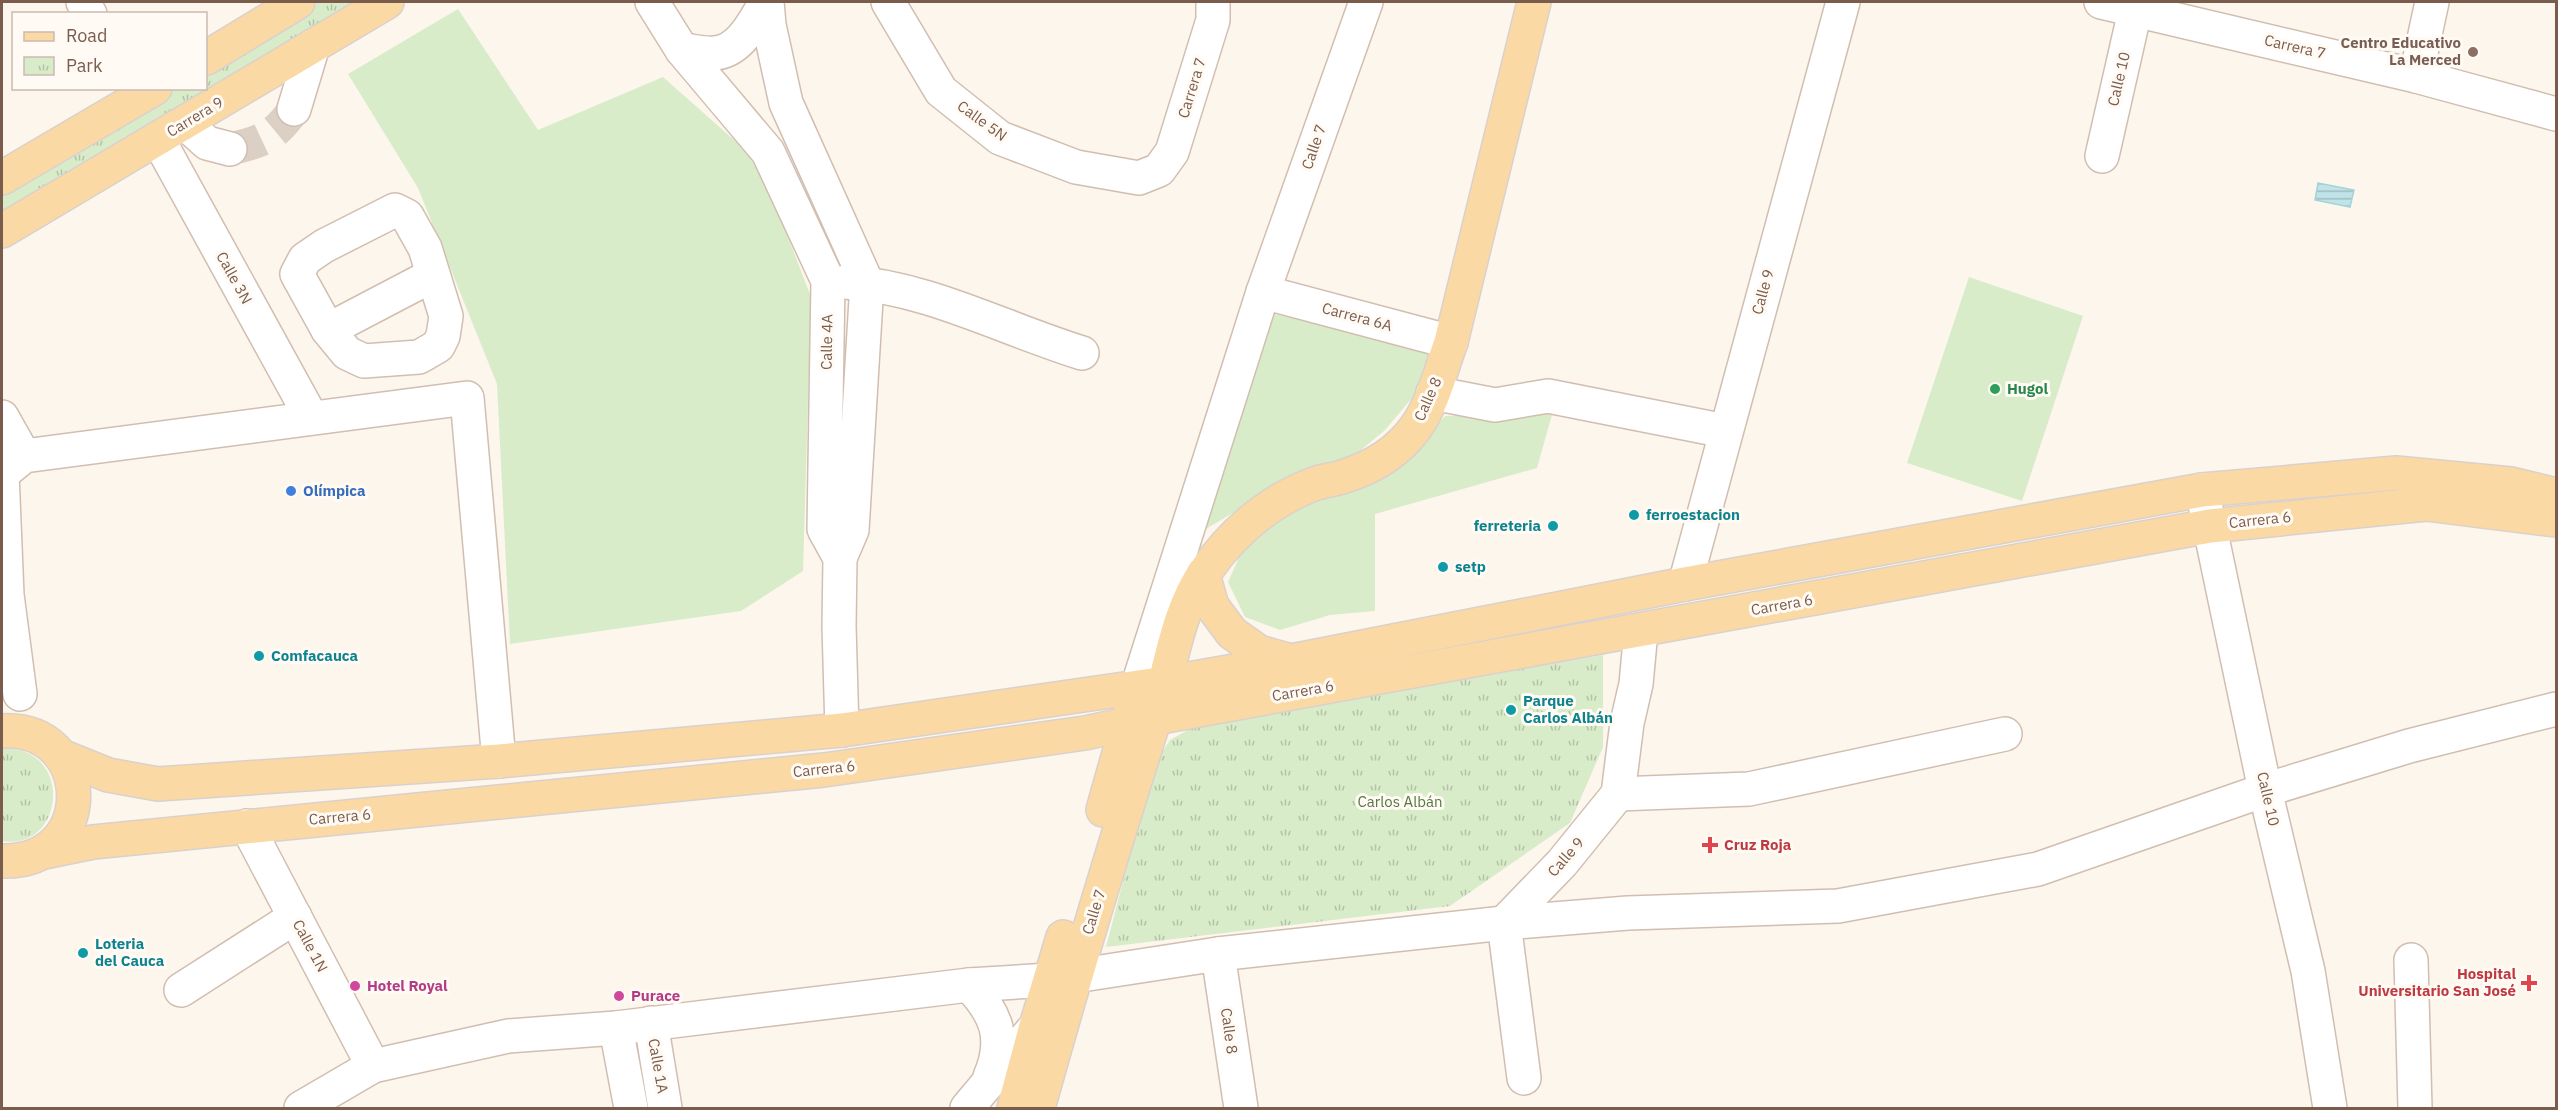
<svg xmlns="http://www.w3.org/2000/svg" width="2558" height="1110" viewBox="0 0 2558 1110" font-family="'IBM Plex Sans',sans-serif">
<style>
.grass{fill:#d8ecc9}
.park{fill:url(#park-tufts)}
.water{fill:url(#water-rules);stroke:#a5d3da;stroke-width:1.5}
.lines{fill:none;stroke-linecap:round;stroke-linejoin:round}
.minor-tunnel{stroke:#dcd0c4;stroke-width:33;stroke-dasharray:33 16;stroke-linecap:butt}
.minor-casing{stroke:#d1beb0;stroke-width:36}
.major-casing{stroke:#dad1cd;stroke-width:36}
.minor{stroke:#fff;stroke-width:33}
.major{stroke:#fbd9a5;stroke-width:33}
.education-dot{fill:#8d6e63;stroke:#fffaf3;stroke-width:2}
.leisure-dot{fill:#2e9e5b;stroke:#fffaf3;stroke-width:2}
.shop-dot{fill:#3f7fe0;stroke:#fffaf3;stroke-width:2}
.culture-dot{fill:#0f9aa8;stroke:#fffaf3;stroke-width:2}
.health-dot{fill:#e0444e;stroke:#fffaf3;stroke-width:2}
.hotel-dot{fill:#d1479c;stroke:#fffaf3;stroke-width:2}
.labels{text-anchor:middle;stroke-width:6;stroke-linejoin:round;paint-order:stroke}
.education-label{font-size:15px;font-weight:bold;fill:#785e54;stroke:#fffaf3;text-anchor:end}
.street-label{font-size:15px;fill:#7a5c4d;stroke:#fffaf3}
.leisure-label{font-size:15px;font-weight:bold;fill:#27864d;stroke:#fffaf3;text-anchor:start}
.shop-label{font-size:15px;font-weight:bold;fill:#366cbe;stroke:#fffaf3;text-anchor:start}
.culture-label{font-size:15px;font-weight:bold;fill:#0d838f;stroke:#fffaf3;text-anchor:start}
.park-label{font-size:15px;fill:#537a41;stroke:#fffaf3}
.health-label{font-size:15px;font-weight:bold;fill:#be3a42;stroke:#fffaf3;text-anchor:start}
.hotel-label{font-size:15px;font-weight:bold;fill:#b23c85;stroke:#fffaf3;text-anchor:start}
</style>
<defs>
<pattern id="park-tufts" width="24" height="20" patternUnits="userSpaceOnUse" patternTransform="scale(1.5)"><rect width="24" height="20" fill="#d8ecc9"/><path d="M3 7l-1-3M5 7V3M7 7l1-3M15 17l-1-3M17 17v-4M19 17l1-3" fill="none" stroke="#b4c2a5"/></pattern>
<pattern id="water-rules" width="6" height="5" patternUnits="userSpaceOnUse" patternTransform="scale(1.5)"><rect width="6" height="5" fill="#bfe3e8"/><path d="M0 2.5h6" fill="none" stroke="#a0bbbe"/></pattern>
</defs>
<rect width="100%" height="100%" fill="#fdf6ec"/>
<g class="grass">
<polygon points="458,9 538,130 663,77 759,162 811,297 803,571 741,611 510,644 497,384 418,188 348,74"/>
<polygon points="1969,277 2083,316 2022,501 1907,463"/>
<polygon points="1274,314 1438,349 1418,391 1385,430 1348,461 1246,505 1201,532"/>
<polygon points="1553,411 1537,468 1375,514 1375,611 1330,615 1280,630 1245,617 1228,582 1246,542 1276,518 1348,490 1400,463 1445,416"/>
</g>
<g class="park">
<polygon points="319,2 361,2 2,220 2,193 174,89 206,88 206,70"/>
<polygon points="1603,655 1603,747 1570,823 1450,906 1106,947 1153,766 1170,740 1195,726"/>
<path d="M2 748C76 747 64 852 2 841Z"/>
</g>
<polygon class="water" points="2318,183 2354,190 2350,207 2315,200"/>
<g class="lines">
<path class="minor-tunnel" d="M230 149C261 142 275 137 294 109"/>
<g class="minor-casing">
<g id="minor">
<polyline points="83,2 90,14"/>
<polyline points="652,2 682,50 768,152 828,281 824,529 840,558 839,626 842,730"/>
<polyline points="767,2 769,25 786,103 867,283 852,530 840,558"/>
<polyline points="888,2 941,91 1000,138 1076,167 1139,178 1159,170 1172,152 1213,20 1213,2"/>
<polyline points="2101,2 2416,76 2556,114"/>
<path d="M682 50C693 51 705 54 715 53 741 51 754 21 766 2"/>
<polyline points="2416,76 2432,2"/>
<polyline points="294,109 313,46"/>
<polyline points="185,123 207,143 230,149"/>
<polyline points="158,139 311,417"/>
<polyline points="2102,156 2137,2"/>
<polygon points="395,210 407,216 425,248 446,316 443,336 438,346 419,357 364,361 347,353 328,330 297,274 305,259 324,246"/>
<path d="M845 282C927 287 1004 329 1082 353"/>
<polyline points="1263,292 1451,342"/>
<polyline points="328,330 433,275"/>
<polyline points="1433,393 1495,405 1548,396 1725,431"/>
<polyline points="2,417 24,456"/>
<polyline points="2,473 7,595 20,694"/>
<polyline points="2,474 24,456 467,398 499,761"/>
<polyline points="2202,490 2265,790 2308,971 2330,1108"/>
<polyline points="1685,584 1843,2"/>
<polyline points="1137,688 1263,292 1366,2"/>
<polyline points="1618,794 1749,789 2005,734"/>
<polyline points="247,826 373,1066"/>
<polyline points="1218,954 1241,1108"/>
<polyline points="2411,960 2415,1108"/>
<path d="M969 985C997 1014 1006 1039 990 1077"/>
<polyline points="181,990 295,917"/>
<polyline points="651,1023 665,1108"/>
<polyline points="616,1028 631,1108"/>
<polyline points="1524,1078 1504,923 1562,863 1618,794 1627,723 1636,684 1641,631"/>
<polyline points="301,1108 373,1066 508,1036 616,1028 969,985 1049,980 1218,954 1504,923 1628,913 1838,906 2038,869 2265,790 2409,746 2556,709"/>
<polyline points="967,1108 1036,1026"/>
</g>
</g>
<g class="major-casing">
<g id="major">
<polyline points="206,58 298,2"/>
<polyline points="2,178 155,88"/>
<polyline points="2,231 387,2"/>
<polyline points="1203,574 1212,606 1232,633 1259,652 1291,661"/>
<path d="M2 731C96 726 99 864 2 861"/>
<polyline points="61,756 108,775 158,784 499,761 842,730 1166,683 1291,661 1685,584 2202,490 2396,473 2511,484 2556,495"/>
<polyline points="1103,810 1132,707"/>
<polyline points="44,852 93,842 824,770 1085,733 1155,718 2210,526 2426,504 2556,520"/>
<polyline points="1014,1108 1036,1026 1063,937"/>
<path d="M1038 1108C1075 975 1115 843 1157 711 1171 666 1177 612 1205 572 1232 533 1269 501 1314 484 1324 480 1335 480 1345 476 1373 467 1399 451 1416 427 1433 403 1441 370 1451 342L1534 2"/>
</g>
</g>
<use href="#minor" class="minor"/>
<use href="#major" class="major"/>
</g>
<circle class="education-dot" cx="2473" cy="52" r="6"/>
<circle class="leisure-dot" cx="1995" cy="389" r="6"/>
<circle class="shop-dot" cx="291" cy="491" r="6"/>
<g class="culture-dot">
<circle cx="1634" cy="515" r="6"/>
<circle cx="1553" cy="526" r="6"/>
<circle cx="1443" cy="567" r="6"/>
<circle cx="259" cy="656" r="6"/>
<circle cx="1511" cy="710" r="6"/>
<circle cx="83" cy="953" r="6"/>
</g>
<g class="health-dot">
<path d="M1707 836h6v6h6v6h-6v6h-6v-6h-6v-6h6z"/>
<path d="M2526 974h6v6h6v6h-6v6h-6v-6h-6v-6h6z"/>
</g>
<g class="hotel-dot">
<circle cx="355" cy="986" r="6"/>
<circle cx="619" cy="996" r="6"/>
</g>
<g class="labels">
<g class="education-label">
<text x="2461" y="48">Centro Educativo<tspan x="2461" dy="17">La Merced</tspan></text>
</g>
<g class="street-label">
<text transform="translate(2295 47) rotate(13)" y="5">Carrera 7</text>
<text transform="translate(2119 79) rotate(-77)" y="5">Calle 10</text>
<text transform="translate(1192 88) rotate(-73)" y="5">Carrera 7</text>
<text transform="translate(195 117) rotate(-31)" y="5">Carrera 9</text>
<text transform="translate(982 121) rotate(36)" y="5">Calle 5N</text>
<text transform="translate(1314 147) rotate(-71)" y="5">Calle 7</text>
<text transform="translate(234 278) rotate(61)" y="5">Calle 3N</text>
<text transform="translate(1763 292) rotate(-75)" y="5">Calle 9</text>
<text transform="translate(1357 317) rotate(15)" y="5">Carrera 6A</text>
<text transform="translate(827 342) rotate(-89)" y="5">Calle 4A</text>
<text transform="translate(1428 399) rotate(-66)" y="5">Calle 8</text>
<text transform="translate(2260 520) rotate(-6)" y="5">Carrera 6</text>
<text transform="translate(1782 605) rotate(-10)" y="5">Carrera 6</text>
<text transform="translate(1303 691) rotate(-10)" y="5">Carrera 6</text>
<text transform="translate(824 769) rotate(-6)" y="5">Carrera 6</text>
<text transform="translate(2268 799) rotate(77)" y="5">Calle 10</text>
<text transform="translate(340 817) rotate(-5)" y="5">Carrera 6</text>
<text transform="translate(1566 857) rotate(-49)" y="5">Calle 9</text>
<text transform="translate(1094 912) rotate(-73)" y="5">Calle 7</text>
<text transform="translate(310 946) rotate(62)" y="5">Calle 1N</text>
<text transform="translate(1229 1031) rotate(82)" y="5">Calle 8</text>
<text transform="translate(658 1066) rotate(80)" y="5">Calle 1A</text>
</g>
<g class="leisure-label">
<text x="2007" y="394">Hugol</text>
</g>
<g class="shop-label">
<text x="303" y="496">Olímpica</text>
</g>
<g class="culture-label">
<text x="1646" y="520">ferroestacion</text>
<text x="1541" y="531" text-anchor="end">ferreteria</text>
<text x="1455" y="572">setp</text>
<text x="271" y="661">Comfacauca</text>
<text x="1523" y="706">Parque<tspan x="1523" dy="17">Carlos Albán</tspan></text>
<text x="95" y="949">Loteria<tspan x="95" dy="17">del Cauca</tspan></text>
</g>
<g class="park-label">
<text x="1400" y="807">Carlos Albán</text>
</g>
<g class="health-label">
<text x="1724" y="850">Cruz Roja</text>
<text x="2516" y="979" text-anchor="end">Hospital<tspan x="2516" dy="17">Universitario San José</tspan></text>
</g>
<g class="hotel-label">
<text x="367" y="991">Hotel Royal</text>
<text x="631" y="1001">Purace</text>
</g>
</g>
<rect width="2558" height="1110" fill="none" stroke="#7a5c4d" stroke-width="6"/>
<rect x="12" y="12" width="195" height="78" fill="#fffaf3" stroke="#cabbb1" stroke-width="1.5"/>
<rect x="24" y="32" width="30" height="9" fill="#fbd9a5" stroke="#cabbb1" stroke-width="1.5"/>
<text x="66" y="42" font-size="18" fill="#7a5c4d">Road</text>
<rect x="24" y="57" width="30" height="18" fill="url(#park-tufts)" stroke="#cabbb1" stroke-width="1.5"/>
<text x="66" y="72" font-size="18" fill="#7a5c4d">Park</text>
</svg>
